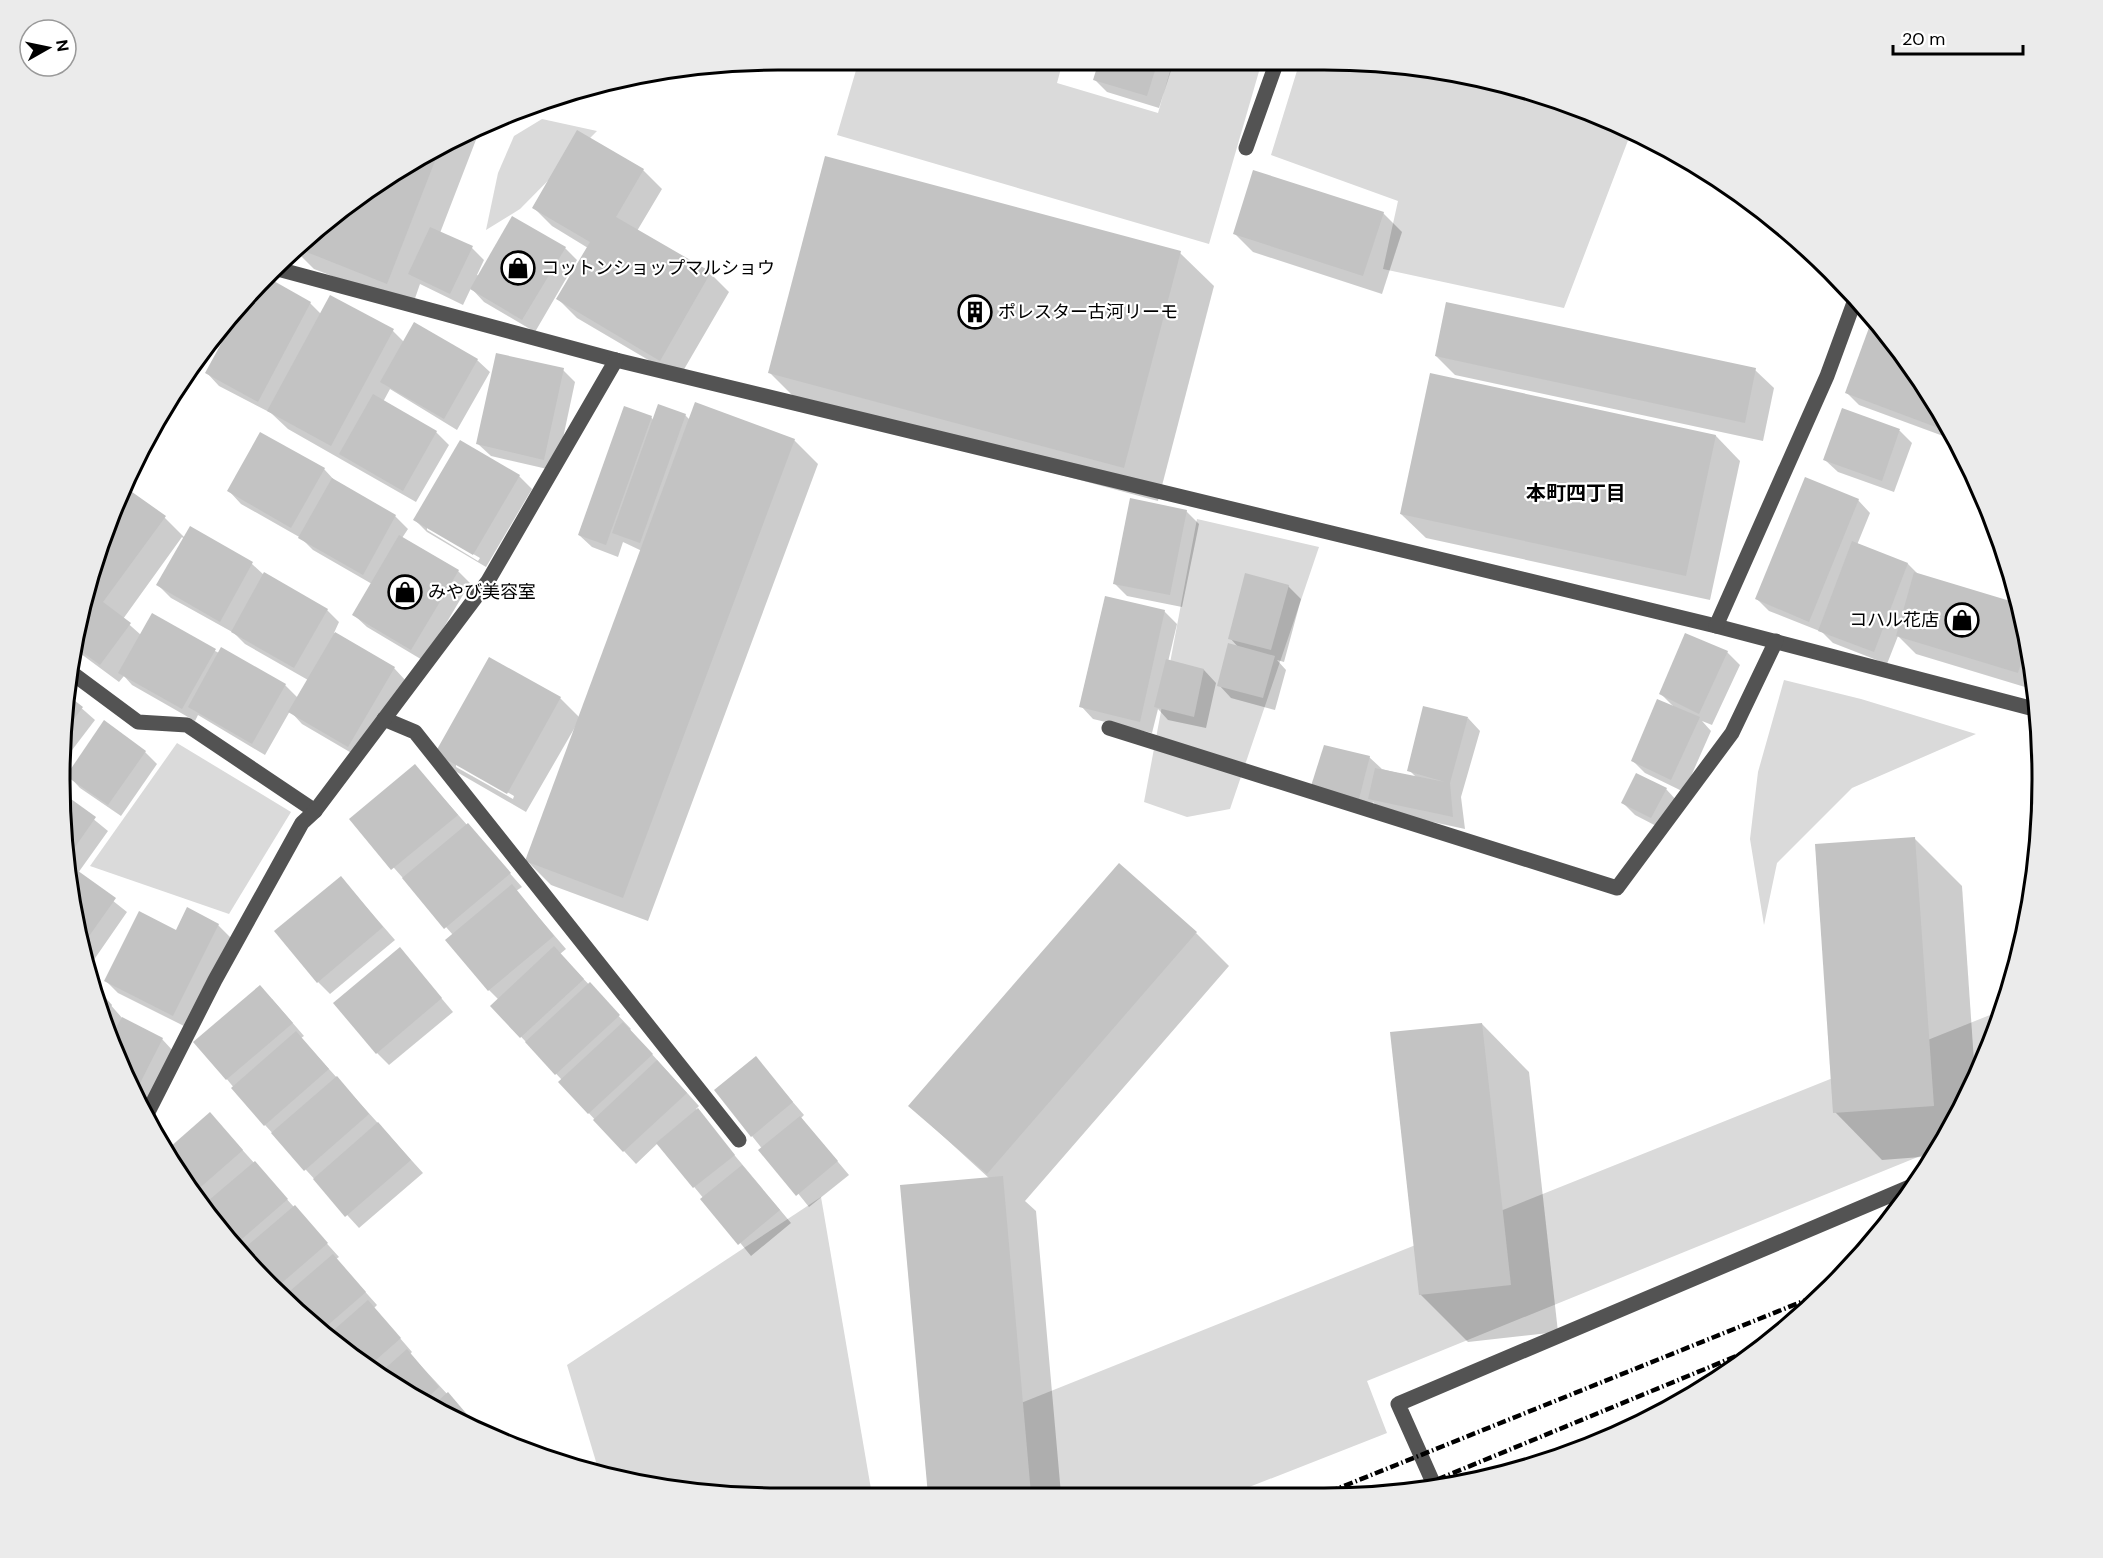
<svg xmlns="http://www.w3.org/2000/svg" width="2103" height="1558" viewBox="0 0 2103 1558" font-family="'DM Sans','Noto Sans JP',sans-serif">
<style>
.green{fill:#dadada}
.shadow{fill:#0003;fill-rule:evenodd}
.building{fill:#c3c3c3}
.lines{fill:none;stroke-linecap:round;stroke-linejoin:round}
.minor{stroke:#535353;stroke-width:15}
.rail{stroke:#000;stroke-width:4.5;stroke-dasharray:9 3 1.5 3;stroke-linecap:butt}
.labels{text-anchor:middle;stroke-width:4.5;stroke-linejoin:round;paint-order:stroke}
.poi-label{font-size:18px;fill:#000;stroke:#fff;text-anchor:start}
.neighbourhood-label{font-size:20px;font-weight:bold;fill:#000;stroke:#fff}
.rim{fill:none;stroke:#000;stroke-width:3}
</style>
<rect width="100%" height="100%" fill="#fff"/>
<g class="green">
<polygon points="859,60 1063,61 1057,83 1158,113 1173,61 1262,61 1209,244 837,135"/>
<polygon points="1300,61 1371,62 1510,84 1632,130 1564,308 1383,269 1398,201 1271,155"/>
<polygon points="542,119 597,131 520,209 486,230 498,173 514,136"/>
<polygon points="1197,519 1319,547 1230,809 1187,817 1144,802"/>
<polygon points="1784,680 1861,699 1976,734 1852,788 1777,863 1764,925 1750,839 1758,772"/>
<polygon points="177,743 291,812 229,914 90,866"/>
<polygon points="2005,1009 1940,1148 1367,1381 1387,1433 1234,1493 986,1495 961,1427"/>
<polygon points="821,1197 872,1495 732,1496 600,1475 567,1365"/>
</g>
<g class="shadow">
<polygon points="1100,61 1174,61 1159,108 1107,92 1094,79"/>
<polygon points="479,132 440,233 472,248 484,260 477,275 480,276 565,248 577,260 535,332 484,302 471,288 463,305 420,284 412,307 314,269 296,251 419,157"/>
<polygon points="643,170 662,189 637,231 710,273 729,292 679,378 577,318 558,299 588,248 552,226 534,208"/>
<polygon points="1383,213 1402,232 1382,294 1253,252 1234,233"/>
<polygon points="1180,253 1214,286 1158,501 803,406 770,373"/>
<polygon points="310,303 321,314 393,331 404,342 477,360 490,372 457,430 390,389 383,402 436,432 449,445 416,502 288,429 271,413 219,386 207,373"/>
<polygon points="1871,327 1887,333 1895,342 1954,440 1859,405 1847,393"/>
<polygon points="1436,356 1755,370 1774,388 1763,441 1455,375"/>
<polygon points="563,370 575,382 556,471 491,456 478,444"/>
<polygon points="1431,374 1716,436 1740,461 1710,600 1426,538 1401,514"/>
<polygon points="1843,410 1900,431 1912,443 1894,492 1838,472 1825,460"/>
<path d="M685 415 690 420 794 440 818 464 648 921 551 885 527 861 578 722 526 812 455 771 436 752 560 698 580 718 642 551 623 542 618 557 592 547 579 535 651 417 654 421ZM456 763 514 796 513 799 456 767Z"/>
<polygon points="324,469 336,482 395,516 408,529 402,538 458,571 470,583 424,661 367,627 354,615 372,584 313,550 301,538 241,504 229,491"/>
<path d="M519 476 532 489 486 567 427 532 415 520ZM427 527 480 558 478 561 427 530Z"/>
<path d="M125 489 165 518 185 538 190 528 252 564 264 575 327 610 339 622 334 633 394 668 406 681 360 758 302 724 290 711 265 755 198 715 195 721 132 685 124 676 119 682 73 648 74 639ZM182 537 184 539 158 585 171 598 234 633 245 644 308 680 298 698 285 685 215 651 141 635 123 619Z"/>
<polygon points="1858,500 1870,513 1857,545 1908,564 1919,575 2021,606 2035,690 1916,654 1898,636 1887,664 1833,643 1822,632 1769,611 1757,599"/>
<polygon points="1186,511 1199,524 1182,607 1127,596 1114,583"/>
<polygon points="1288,586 1301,599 1284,662 1277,660 1286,670 1275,710 1231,698 1219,685 1239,648 1230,638"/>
<polygon points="1164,611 1177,624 1168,662 1204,670 1216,683 1206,728 1168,720 1158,709 1152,733 1093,719 1081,706"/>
<polygon points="1727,652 1740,665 1712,725 1702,721 1711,731 1684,792 1645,773 1633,761 1675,708 1661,694"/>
<polygon points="70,698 95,720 66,758"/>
<polygon points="1468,718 1480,731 1461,797 1465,829 1382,811 1373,802 1371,811 1326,798 1369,757 1382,769 1417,778 1409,770"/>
<polygon points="145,752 157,764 121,816 80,788 68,775"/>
<polygon points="415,766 522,887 516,891 566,949 560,954 631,1029 630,1030 699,1106 696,1109 791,1223 751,1256 658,1143 636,1164 560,1082 562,1080 492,1006 499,1000 489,990 453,935 351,819"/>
<polygon points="1666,789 1678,802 1664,830 1635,815 1623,803"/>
<polygon points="64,795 108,831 78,873 127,912 91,964 86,961 74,920 62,826"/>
<polygon points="1914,838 1962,886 1975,1076 1946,1139 1934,1156 1882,1160 1835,1112"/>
<polygon points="341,878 395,940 330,994 318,982"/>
<polygon points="187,909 218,925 231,938 186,1027 118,993 106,981 176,932"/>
<polygon points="1196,933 1229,966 1025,1201 1036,1211 1061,1494 929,1495 901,1187 990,1179 910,1106"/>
<polygon points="400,949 453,1012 389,1065 377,1053"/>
<polygon points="94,986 123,1019 162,1039 174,1052 146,1108 115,1054"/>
<polygon points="272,999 304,1036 301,1038 423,1173 359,1228 265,1125 196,1042"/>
<polygon points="1482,1024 1529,1072 1558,1332 1468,1342 1420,1294"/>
<polygon points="756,1059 804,1115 801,1118 849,1175 809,1207 752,1136"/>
<polygon points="210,1114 339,1257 336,1259 377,1305 374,1308 412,1352 410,1354 476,1425 420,1402 305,1320 208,1216 170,1150"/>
</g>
<g class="building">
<polygon points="1099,61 1158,61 1147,96 1093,80"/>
<polygon points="577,130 644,169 616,217 711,272 660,361 556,299 590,242 532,208"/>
<polygon points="440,148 387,284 299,249 419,157"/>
<polygon points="825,156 1181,251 1124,468 768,373"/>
<polygon points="1253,170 1384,212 1363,276 1233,234"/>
<polygon points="512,216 566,247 522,320 470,289"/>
<polygon points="430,227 473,246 450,294 408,274"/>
<polygon points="265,276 311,302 258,402 205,373 245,300"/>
<polygon points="330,295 394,329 331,446 267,411"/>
<polygon points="1446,302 1756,368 1745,423 1435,356"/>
<polygon points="414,322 478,359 444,419 380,382"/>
<polygon points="1870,325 1885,331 1895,342 1944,421 1941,429 1845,393"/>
<polygon points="496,353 564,368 544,460 476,444"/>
<polygon points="1430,373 1716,435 1686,576 1400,514"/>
<polygon points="373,394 437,431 403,491 339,454"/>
<polygon points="695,402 795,439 623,898 525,861"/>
<polygon points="658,404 686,414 640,543 612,533"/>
<polygon points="624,406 652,416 606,545 578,535"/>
<polygon points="1842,408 1900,429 1882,481 1823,460"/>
<polygon points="260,432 325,468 291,528 227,491"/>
<polygon points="460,440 520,475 473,555 413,520"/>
<polygon points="1805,477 1859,499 1809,622 1755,599"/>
<polygon points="332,478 396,515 363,575 298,538"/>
<polygon points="125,487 166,516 103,602 131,623 100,665 73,645 74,639"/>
<polygon points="1130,498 1187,510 1170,595 1113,584"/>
<polygon points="190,526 253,562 220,622 156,585"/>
<polygon points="399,535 459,570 411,650 352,615"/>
<polygon points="1852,541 1908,563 1874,652 1818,631"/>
<polygon points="264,572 328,609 294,668 231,632"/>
<polygon points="1914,572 2020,604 2027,643 2018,673 1896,636"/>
<polygon points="1245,573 1289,585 1271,650 1228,639"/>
<polygon points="1105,596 1165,610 1140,722 1079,707"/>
<polygon points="152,613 216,649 182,709 118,673"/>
<polygon points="335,632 395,667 348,747 288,712"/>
<polygon points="1685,633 1728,651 1699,714 1659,694"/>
<polygon points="1228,643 1275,656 1263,698 1217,686"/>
<polygon points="221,647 286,684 252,744 188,707"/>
<polygon points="489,657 561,697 507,794 435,753"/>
<polygon points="1166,659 1204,669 1194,717 1154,707"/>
<polygon points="70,697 83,707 68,727 69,714"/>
<polygon points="1657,699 1700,717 1671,780 1631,761"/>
<polygon points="1423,706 1468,717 1450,783 1453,817 1368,799 1375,768 1445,782 1407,771"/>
<polygon points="104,720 146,751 108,805 66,776"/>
<polygon points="1324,745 1370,756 1359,799 1311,786"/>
<polygon points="415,764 458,815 391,870 349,819"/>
<polygon points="1636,773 1667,788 1651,818 1621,803"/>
<polygon points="64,794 96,817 66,860 62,826"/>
<polygon points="468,823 511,873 444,929 402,878"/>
<polygon points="1915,837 1934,1106 1833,1113 1815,844"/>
<polygon points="1119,863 1197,932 987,1174 908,1106"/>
<polygon points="74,868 116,898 82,946 74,920 68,876"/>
<polygon points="341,876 383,927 317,983 274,931"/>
<polygon points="512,884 554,936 488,991 445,940"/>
<polygon points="187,907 219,924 173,1016 104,981 139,911 176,930"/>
<polygon points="554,946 584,979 520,1038 490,1006"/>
<polygon points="400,947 442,998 376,1054 333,1003"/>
<polygon points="590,982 620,1015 555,1075 525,1042"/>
<polygon points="94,985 112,1005 104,1018"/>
<polygon points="260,985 293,1023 226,1080 193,1042"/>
<polygon points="122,1017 163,1038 136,1091 115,1054 110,1040"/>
<polygon points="623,1022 653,1054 588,1114 558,1082"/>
<polygon points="1482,1023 1511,1285 1419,1295 1390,1032"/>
<polygon points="296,1031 329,1069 264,1126 231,1088"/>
<polygon points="756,1056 793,1102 751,1137 714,1090"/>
<polygon points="657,1060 687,1093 623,1152 593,1120"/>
<polygon points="337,1076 369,1114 304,1171 271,1133"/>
<polygon points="698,1108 735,1155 693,1188 656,1143"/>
<polygon points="210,1112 243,1150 195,1192 169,1148"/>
<polygon points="800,1116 838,1161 796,1196 758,1150"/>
<polygon points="378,1122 411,1160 345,1217 313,1179"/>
<polygon points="255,1161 288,1199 235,1245 202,1206"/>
<polygon points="742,1165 780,1210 738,1245 700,1199"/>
<polygon points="1003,1176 1031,1494 928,1495 900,1185"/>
<polygon points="295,1205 328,1243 276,1288 241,1251"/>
<polygon points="333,1254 366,1292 321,1331 305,1320 283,1297"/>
<polygon points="368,1300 401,1338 369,1366 327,1336"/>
<polygon points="407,1349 439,1387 422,1403 380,1373"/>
<polygon points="448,1392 476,1425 431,1407"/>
</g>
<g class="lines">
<g class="minor">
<polyline points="1246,148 1277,61"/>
<polyline points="274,268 616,360 1716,626 2038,710"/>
<polyline points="1716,626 1827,376 1856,297"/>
<polyline points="72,673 138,722 187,725 315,811"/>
<polyline points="384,719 415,732 739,1140"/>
<polyline points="1109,728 1617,888 1732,733 1776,641"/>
<polyline points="148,1112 215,980 302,823 315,811 488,581 616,360"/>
<polyline points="1435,1487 1398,1404 1912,1186"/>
</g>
<g class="rail">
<polyline points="1329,1492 1821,1294"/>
<polyline points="1407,1492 1768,1343"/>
</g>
</g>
<defs>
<g id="shop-ring" transform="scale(1.725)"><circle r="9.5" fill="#fff" stroke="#000" stroke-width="1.5"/><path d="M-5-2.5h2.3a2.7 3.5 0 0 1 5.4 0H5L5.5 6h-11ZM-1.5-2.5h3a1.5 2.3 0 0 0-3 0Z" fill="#000"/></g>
<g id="building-ring" transform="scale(1.725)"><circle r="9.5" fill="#fff" stroke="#000" stroke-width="1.5"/><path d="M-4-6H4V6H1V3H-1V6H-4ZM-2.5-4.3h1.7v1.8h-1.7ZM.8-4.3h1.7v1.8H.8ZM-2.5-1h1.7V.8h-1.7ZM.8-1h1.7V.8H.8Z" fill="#000"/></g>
</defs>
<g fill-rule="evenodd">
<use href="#shop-ring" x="518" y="268"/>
<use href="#building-ring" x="975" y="312"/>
<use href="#shop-ring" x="405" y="592"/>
<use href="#shop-ring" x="1962" y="620"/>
</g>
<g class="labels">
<g class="poi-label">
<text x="541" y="274">コットンショップマルショウ</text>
<text x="998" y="318">ポレスター古河リーモ</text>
<text x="428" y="598">みやび美容室</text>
<text x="1939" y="626" text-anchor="end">コハル花店</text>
</g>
<g class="neighbourhood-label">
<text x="1576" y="500">本町四丁目</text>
</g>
</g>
<path d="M0 0H2103V1558H0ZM778 70H1324A708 708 0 0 1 2032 778V780A708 708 0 0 1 1324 1488H778A708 708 0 0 1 70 780V778A708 708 0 0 1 778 70Z" fill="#ebebeb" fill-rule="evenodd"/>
<path class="rim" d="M778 70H1324A708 708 0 0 1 2032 778V780A708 708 0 0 1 1324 1488H778A708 708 0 0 1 70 780V778A708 708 0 0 1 778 70Z"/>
<g transform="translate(48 48) rotate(81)"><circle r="28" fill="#ffffff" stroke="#999999" stroke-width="1.5"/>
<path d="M0-4.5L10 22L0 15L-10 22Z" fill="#000000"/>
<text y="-9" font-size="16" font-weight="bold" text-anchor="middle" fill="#000000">N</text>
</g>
<path d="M1893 45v9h130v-9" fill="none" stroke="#000000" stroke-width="3"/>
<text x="1902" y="45" font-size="18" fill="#000000" stroke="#ffffff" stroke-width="4.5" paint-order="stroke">20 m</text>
</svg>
